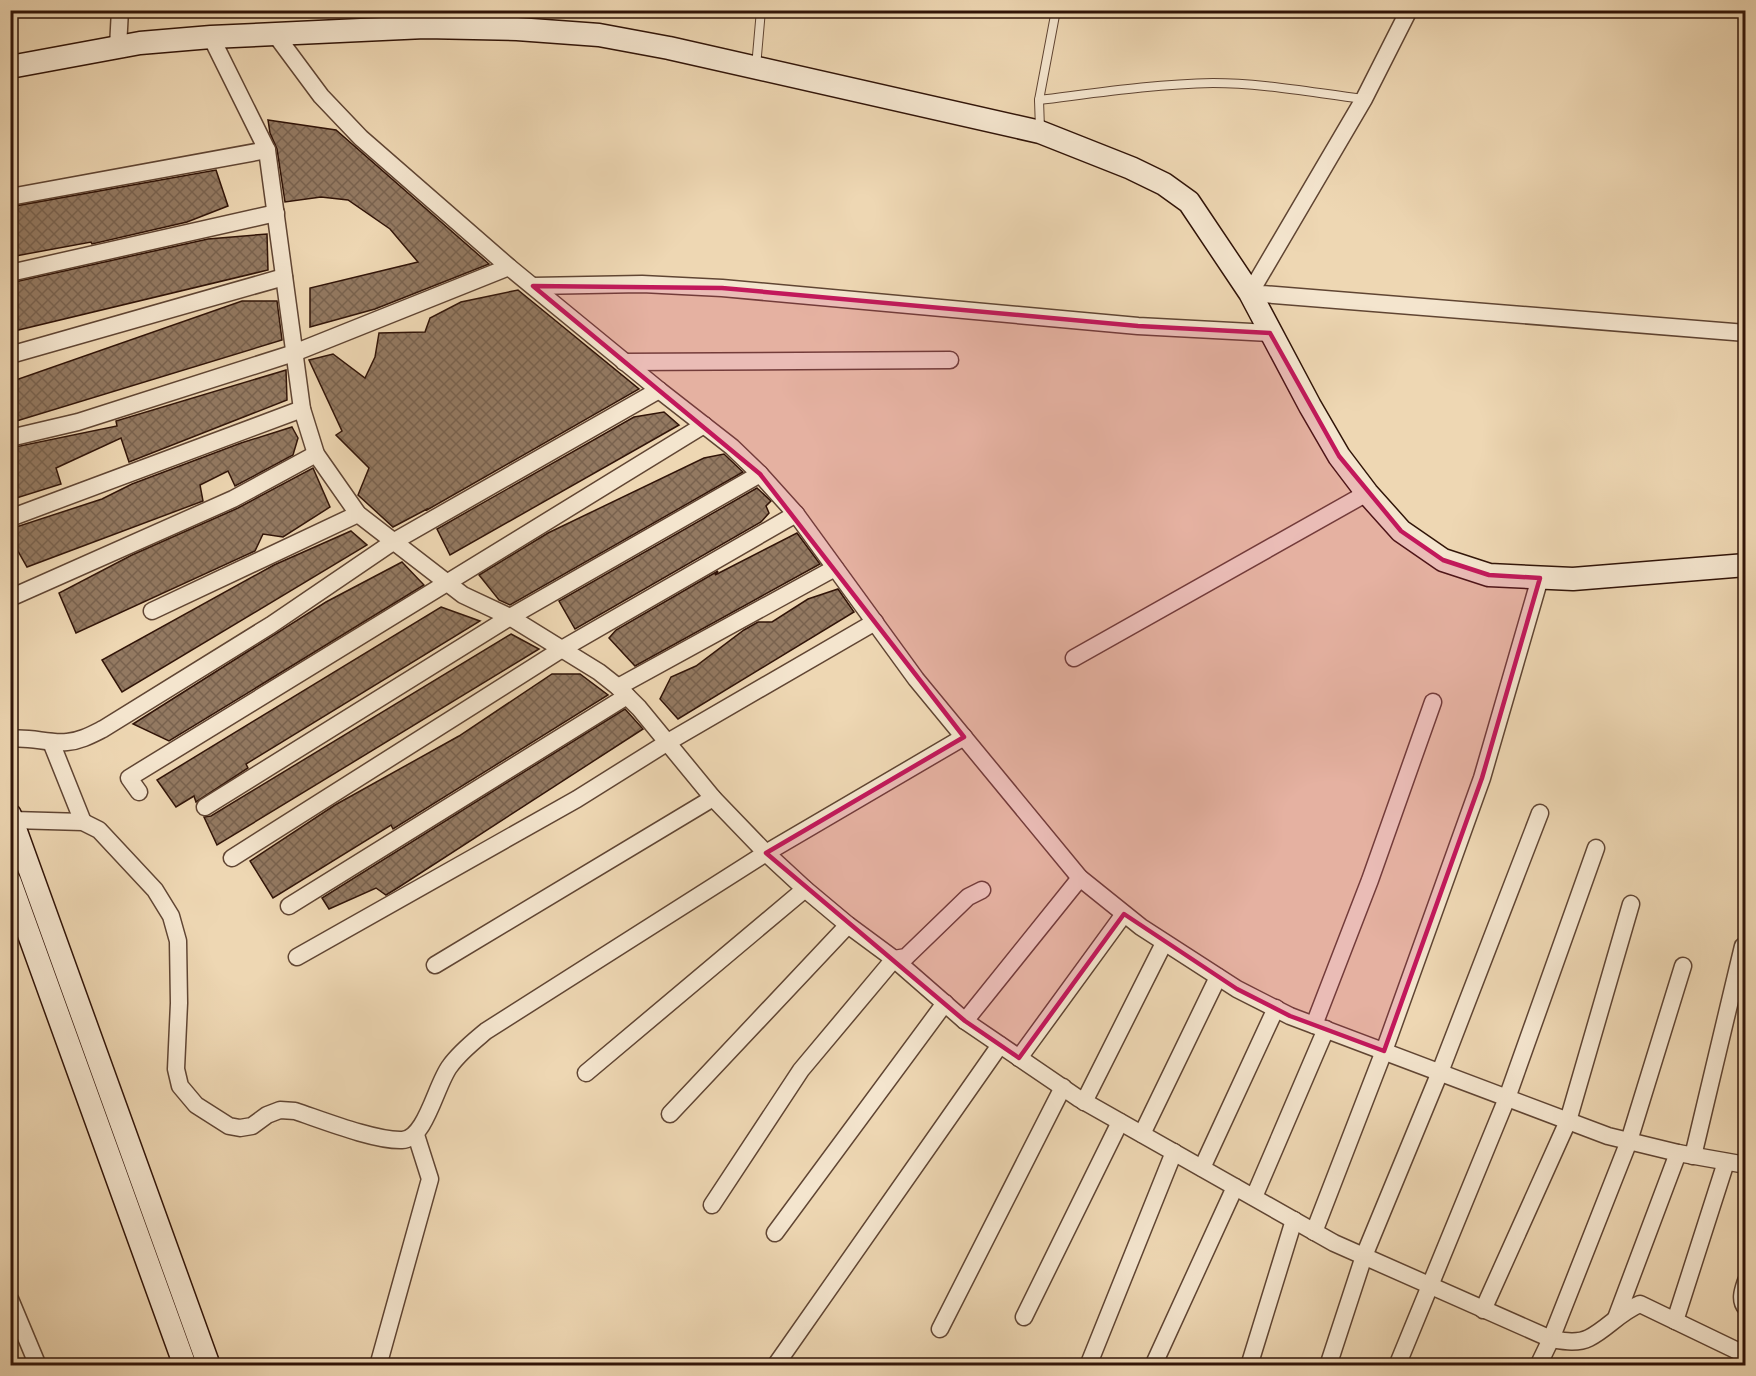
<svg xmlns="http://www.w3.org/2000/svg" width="1756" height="1376" viewBox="0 0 1756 1376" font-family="'IM FELL Double Pica',serif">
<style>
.building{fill:url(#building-cross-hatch);stroke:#311408;stroke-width:1.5}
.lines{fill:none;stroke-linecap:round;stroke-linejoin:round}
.lane-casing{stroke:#604533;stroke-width:10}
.street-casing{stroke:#604533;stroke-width:19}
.secondary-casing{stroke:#311408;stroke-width:25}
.lane{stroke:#f4e5ce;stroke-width:8}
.street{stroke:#f4e5ce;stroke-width:16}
.secondary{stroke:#f4e5ce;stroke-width:22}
.marked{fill:#c2185b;fill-opacity:0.2;stroke:#c2185b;stroke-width:4.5;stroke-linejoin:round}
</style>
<defs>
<pattern id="building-cross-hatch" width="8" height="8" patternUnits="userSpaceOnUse" patternTransform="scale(1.5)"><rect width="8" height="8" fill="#937961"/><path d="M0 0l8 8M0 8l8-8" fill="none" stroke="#79624e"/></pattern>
</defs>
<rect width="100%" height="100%" fill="#eed7b3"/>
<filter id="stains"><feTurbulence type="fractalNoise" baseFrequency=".00333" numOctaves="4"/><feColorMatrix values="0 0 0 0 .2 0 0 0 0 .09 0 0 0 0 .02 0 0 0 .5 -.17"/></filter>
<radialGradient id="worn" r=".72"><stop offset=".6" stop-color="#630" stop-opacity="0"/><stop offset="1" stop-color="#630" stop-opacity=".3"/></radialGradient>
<g class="building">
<polygon points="268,120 336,130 489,264 375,309 310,327 310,288 418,262 390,229 348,200 321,197 285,202 277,149 270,133"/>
<polygon points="216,170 228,206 187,222 92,244 91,242 10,257 10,207"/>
<polygon points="267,234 268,270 10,332 10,283 208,239"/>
<polygon points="518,290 639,389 427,510 427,509 393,527 358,495 369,468 336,435 342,431 309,360 333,354 365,378 375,357 379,333 425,332 430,318 461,302"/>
<polygon points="242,301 277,301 282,340 10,423 10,382"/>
<polygon points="286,370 287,400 129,462 121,438 56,468 61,484 10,500 10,448 117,426 116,421"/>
<polygon points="664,412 679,425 450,555 437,529 634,417"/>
<polygon points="292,427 298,438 293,455 235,486 228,471 200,485 203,501 27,567 10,537 10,529 102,499 132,484 241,443"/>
<polygon points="724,454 743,472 510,605 499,600 479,575 548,533 704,458"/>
<polygon points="313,468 330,507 283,537 263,534 255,551 76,633 59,593 132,555 238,508"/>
<polygon points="757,488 771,501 766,506 769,513 761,522 575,629 559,601"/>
<polygon points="351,531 367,545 122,692 102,660 274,565"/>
<polygon points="797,533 820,564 635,666 609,638 616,630 718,571 715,575"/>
<polygon points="402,562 424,585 169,741 133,724 326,602"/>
<polygon points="838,589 854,612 678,719 660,699 671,677 696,666 744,630 758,622 772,622 808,599"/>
<polygon points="441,607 480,621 246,764 248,768 196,802 194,796 176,807 157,780"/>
<polygon points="511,634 539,649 217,845 204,817 211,816"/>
<polygon points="552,674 580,674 608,695 393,829 391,825 273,898 250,861 335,805 459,736"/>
<polygon points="625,709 643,729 399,887 386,895 376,888 329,909 322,898"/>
</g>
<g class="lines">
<g class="lane-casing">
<g id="lane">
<polyline points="756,67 761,10"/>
<path d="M1039 100C1096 93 1154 84 1213 83 1263 83 1314 93 1364 99"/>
<polyline points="1040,129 1039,100 1056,10"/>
</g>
</g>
<g class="street-casing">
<g id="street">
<polyline points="1409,10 1364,99 1250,293 1746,333"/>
<polyline points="275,34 321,96 361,138 509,267 659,390 732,447 760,474 796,514 916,679 1080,878 1141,927 1237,989 1290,1016 1608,1136 1678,1153 1746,1165"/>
<path d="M211 37 267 150 302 409 316 454 358 514 463 595 510 617 599 672 618 687 639 708 713 798 766 853 805 889 848 925 894 959 965 1021 1078 1098 1334 1243 1551 1339C1563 1341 1577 1344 1589 1338 1607 1329 1620 1312 1640 1304L1746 1355"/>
<polyline points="118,47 120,10"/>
<polyline points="10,197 267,150"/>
<polyline points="10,273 276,213"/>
<polyline points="533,286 642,284 722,288 1138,326 1270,333"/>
<polyline points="10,355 284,277"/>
<polyline points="624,362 950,360"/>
<polyline points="10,438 78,422 294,353 509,267"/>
<polyline points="10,518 302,409"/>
<polyline points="10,598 233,499 316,454"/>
<polyline points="152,611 358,514"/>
<polyline points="1074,658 1367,493"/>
<polyline points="618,687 835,568"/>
<path d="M10 739C30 736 48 744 67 742 80 741 91 735 103 729L271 625 393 542 659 390"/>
<polyline points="51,742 83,822"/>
<polyline points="139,792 129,778 704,425"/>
<polyline points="205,807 510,617 760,474"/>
<path d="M13 820 83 822 99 830 155 890 171 916 178 941 179 1003 176 1069 180 1086 196 1105 229 1126 240 1128 252 1126 267 1115 280 1110 295 1111C322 1120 375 1141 402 1140 426 1139 436 1084 450 1066 460 1052 473 1042 486 1031L766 853 964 737"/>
<polyline points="232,858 562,649 796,514"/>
<polyline points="289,906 627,696"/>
<polyline points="297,957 577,799 668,742 875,622"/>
<polyline points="435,965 713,798"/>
<polyline points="965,1021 1080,878"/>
<polyline points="1314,1025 1370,880 1433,702"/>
<polyline points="1019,1058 1124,914"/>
<polyline points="586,1073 805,889"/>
<polyline points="1084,1102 1164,943"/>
<polyline points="670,1114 848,925"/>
<polyline points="1142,1134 1218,977"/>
<polyline points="1693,1156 1743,946"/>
<polyline points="1202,1168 1276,1008"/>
<polyline points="1254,1197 1326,1029"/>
<polyline points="712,1205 801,1070 894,959 906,957 968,897 982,890"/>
<polyline points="1314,1232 1384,1051 1482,778 1540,578"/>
<polyline points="775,1233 945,1003"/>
<path d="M1746 1281C1743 1290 1739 1300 1746 1308"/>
<polyline points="10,1299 38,1366"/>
<polyline points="1483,1310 1568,1121 1631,904"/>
<polyline points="1024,1317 1120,1122"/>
<polyline points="1616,1318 1678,1153"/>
<polyline points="1675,1321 1726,1162"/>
<polyline points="940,1329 1063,1087"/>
<polyline points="378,1366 430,1179 416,1135"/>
<polyline points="775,1366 1000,1045"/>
<polyline points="1088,1366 1174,1152"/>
<polyline points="1153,1366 1235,1187"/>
<polyline points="1249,1366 1294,1220"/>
<polyline points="1328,1366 1364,1256 1440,1072 1540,813"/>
<polyline points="1397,1366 1507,1098 1596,848"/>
<polyline points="1538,1366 1551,1339 1629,1141 1683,966"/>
</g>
</g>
<g class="secondary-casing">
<g id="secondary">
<polyline points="10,67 140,43 211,37 425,27 517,29 599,35 669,48 1040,132 1131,168 1164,184 1189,202 1250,293 1310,406 1339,456 1367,493 1401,531 1443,560 1489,575 1573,579 1746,565"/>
<polyline points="10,815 209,1366"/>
<polyline points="10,882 185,1366"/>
</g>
</g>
<use href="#lane" class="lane"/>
<use href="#street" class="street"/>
<use href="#secondary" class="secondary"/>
</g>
<path class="marked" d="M533 286 722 288 1138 326 1270 333 1339 456 1401 531 1443 560 1489 575 1540 578 1482 778 1384 1051 1290 1016 1237 989 1124 914 1019 1058 965 1021 766 853 964 737 760 474Z"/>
<rect width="1756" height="1376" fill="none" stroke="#eed7b3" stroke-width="36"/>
<rect x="12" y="12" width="1732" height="1352" fill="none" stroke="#311408" stroke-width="3"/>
<rect x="18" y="18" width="1720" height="1340" fill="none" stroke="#311408" stroke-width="1.5"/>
<rect width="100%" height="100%" filter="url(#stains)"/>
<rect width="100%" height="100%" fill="url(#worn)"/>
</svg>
